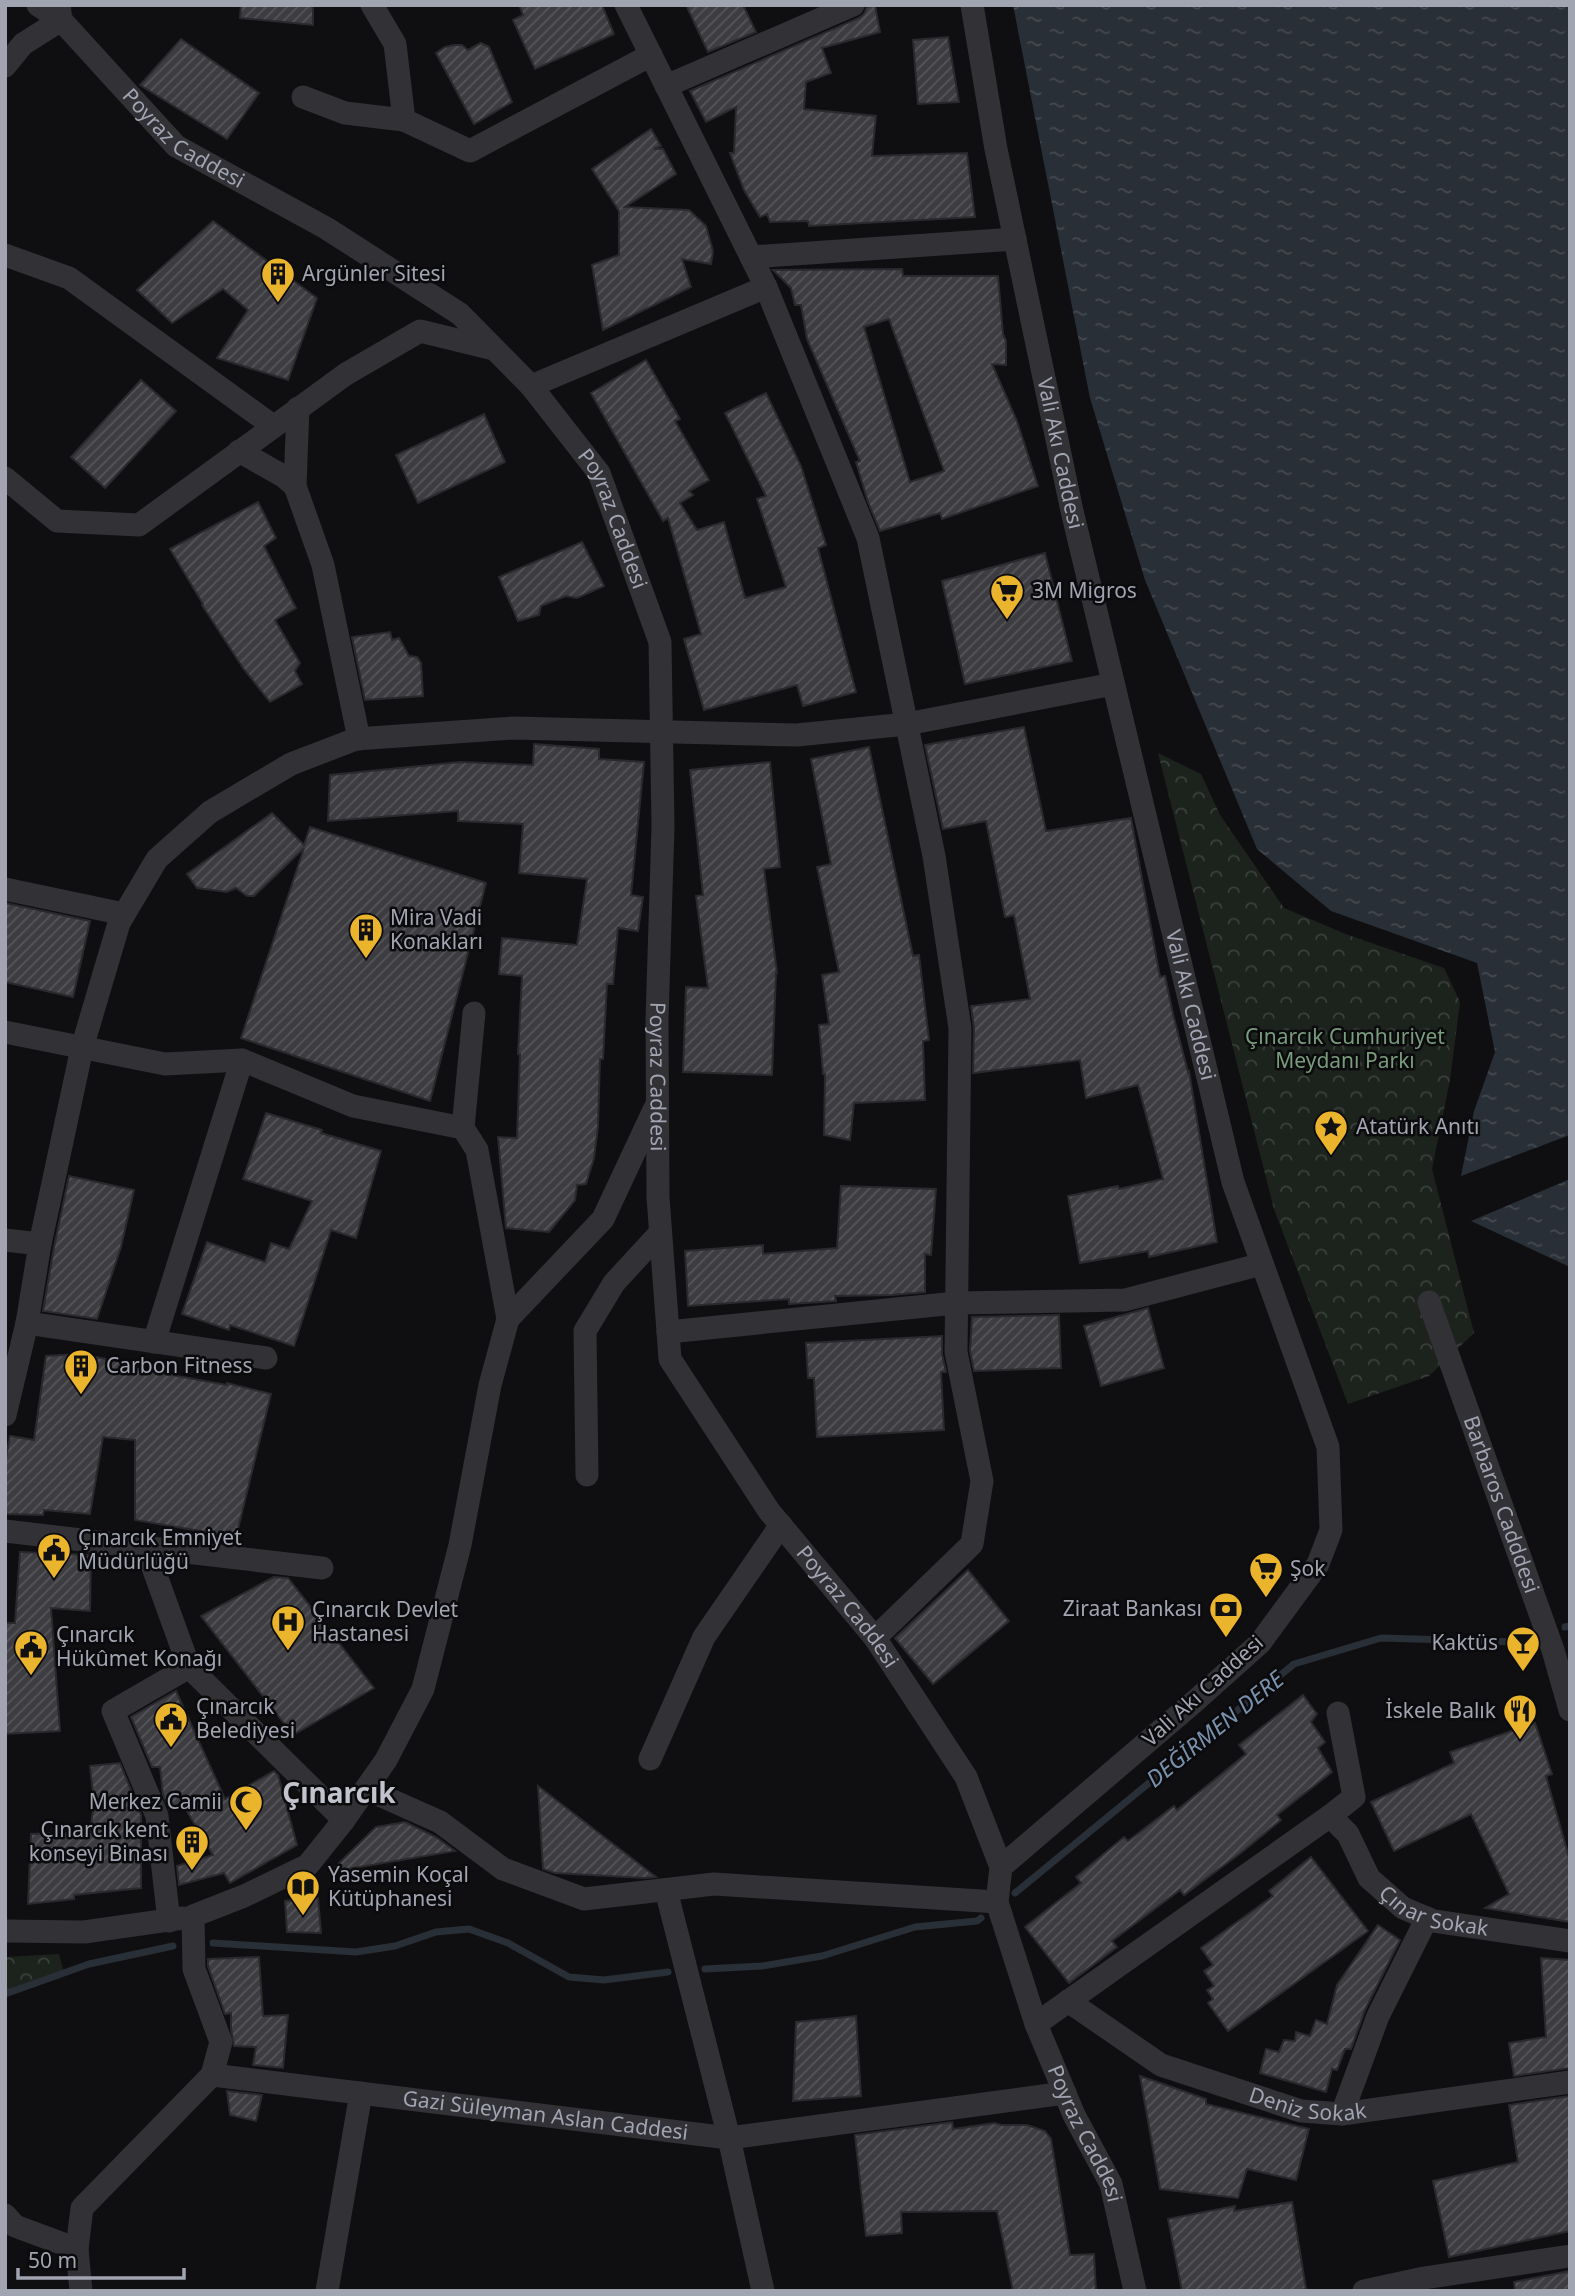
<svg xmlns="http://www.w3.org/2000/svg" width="1575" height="2296" viewBox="0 0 1575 2296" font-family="'Noto Sans',sans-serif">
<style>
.forest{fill:url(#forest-crowns)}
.water{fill:url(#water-ripples)}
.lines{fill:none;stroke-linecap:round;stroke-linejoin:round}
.stream{stroke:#292f36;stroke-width:7}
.building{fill:url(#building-hatch);stroke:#2a292d;stroke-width:2;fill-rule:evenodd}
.minor{stroke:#313136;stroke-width:23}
.labels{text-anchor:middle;stroke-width:5;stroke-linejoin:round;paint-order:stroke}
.street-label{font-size:21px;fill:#a1a5b1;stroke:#0b0a0c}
.poi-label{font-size:21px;fill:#a1a5b1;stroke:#0b0a0c;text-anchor:start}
.park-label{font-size:21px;fill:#789c7c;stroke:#0b0a0c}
.water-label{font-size:23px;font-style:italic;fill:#7891ac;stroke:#0b0a0c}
.district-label{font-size:28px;font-weight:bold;fill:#c2c4cd;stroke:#0b0a0c}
</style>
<defs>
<pattern id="forest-crowns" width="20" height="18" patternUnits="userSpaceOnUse" patternTransform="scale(1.75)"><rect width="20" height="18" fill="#1c231d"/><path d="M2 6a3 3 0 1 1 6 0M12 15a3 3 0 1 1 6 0" fill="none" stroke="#3a403b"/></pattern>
<pattern id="water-ripples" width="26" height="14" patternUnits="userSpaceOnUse" patternTransform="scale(1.75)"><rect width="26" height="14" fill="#292f36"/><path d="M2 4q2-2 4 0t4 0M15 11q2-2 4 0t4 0" fill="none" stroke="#454a51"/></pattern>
<pattern id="building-hatch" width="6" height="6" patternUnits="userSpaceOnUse" patternTransform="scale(1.75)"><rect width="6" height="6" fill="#3c3c41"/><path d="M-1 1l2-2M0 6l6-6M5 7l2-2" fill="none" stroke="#55555a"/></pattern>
</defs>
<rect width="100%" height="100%" fill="#0f0f11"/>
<g class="forest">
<polygon points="1158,753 1201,774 1220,815 1284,908 1348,935 1444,968 1460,1002 1450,1080 1432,1169 1474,1333 1429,1376 1348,1404 1274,1209"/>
<polygon points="59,1954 64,1974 5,1993 5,1957"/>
</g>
<g class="water">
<polygon points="1013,5 1570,5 1570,1135 1461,1176 1474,1111 1495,1052 1477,963 1331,911 1257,849 1145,580 1090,398"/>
<polygon points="1570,1179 1570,1267 1471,1221"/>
</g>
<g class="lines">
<g class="stream">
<polyline points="1565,1627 1570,1626"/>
<polyline points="1015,1893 1294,1664 1381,1638 1517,1642 1530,1638"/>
<polyline points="213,1943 356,1952 395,1946 436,1932 469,1929 508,1943 569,1977 604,1980 668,1972"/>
<polyline points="705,1969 762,1966 822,1956 915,1927 977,1921 981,1918"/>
<polyline points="5,1994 89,1964 173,1946"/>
</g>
</g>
<g class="building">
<polygon points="241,5 313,5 313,25 240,18"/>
<polygon points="519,5 602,5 614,34 535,69 513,20 523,15"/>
<polygon points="686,5 743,5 756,32 708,52"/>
<polygon points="875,5 880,32 822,48 831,73 806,82 804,109 876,116 872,156 967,153 975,217 809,226 808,221 770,222 767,214 760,217 744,190 730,153 734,153 736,107 706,122 690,91 859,18 864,14 867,7"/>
<polygon points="948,37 959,102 918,104 913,40"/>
<polygon points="181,39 259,93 227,139 140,85"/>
<polygon points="481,43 489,47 512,102 474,124 436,53 445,47 454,45 462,45 468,50"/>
<polygon points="651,129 661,146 654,149 663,149 676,174 625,207 689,210 706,226 713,251 711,264 682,259 691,287 603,330 592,265 619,255 619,211 592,169"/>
<polygon points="213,221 317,298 288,380 217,358 248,310 223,289 172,323 137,290"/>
<path d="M902 269 903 276H998L1003 334 1006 341V365L992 364 1017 421 1038 486 942 519 940 513 880 531 868 502 856 462 860 461 807 339 801 305H795L791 288 773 270ZM889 319 944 471 910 482 864 327Z"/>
<polygon points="646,360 680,419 675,421 709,480 689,491 693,495 680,503 697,530 724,522 745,598 786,587 757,499 766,496 725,413 766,393 801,466 826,545 818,548 856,692 803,706 797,685 704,710 684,639 701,634 668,518 663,521 591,393"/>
<polygon points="141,380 176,411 105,488 71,457"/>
<polygon points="484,414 505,462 418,503 396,455"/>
<polygon points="258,502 276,538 264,546 296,608 275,620 300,663 295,671 302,684 270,702 243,668 202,605 203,604 170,549"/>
<polygon points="582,542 604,586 577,598 566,596 541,606 539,615 518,621 499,577"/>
<polygon points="1045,553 1072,661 965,684 942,581"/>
<polygon points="390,632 392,640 399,638 409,656 417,657 421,663 423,696 365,700 352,637"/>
<polygon points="1024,727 1046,831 1131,818 1160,977 1165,976 1173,1014 1188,1072 1189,1071 1217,1242 1149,1257 1148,1251 1080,1263 1068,1196 1118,1186 1119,1189 1163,1179 1138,1085 1086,1098 1080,1060 973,1073 974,1028 971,1006 1030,999 1014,915 1005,917 986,821 943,829 925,745"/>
<polygon points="534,744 599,749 599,759 644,762 631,895 643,897 638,931 618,928 613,984 607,984 603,1059 600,1059 598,1127 594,1158 586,1184 577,1185 575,1200 549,1232 506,1228 498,1137 517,1138 520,1054 518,1054 522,976 499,974 502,938 577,945 587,879 519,873 523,824 458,821 458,811 328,821 330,775 460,762 533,765"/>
<polygon points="869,747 913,956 919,955 929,1040 923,1041 925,1100 854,1103 850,1140 824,1135 825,1074 823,1074 819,1025 829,1024 822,975 839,972 817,867 831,864 811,759"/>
<polygon points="770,762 780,867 764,869 777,973 776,973 772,1075 683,1072 686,987 708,988 696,896 703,895 690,770"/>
<polygon points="272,813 304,845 310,827 486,883 430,1101 241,1038 304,848 254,896 247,896 236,888 227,892 197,888 187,874"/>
<polygon points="5,903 90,921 73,997 5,982"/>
<polygon points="266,1113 322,1130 321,1133 381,1151 356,1238 331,1230 294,1346 230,1325 229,1330 182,1314 207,1242 265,1262 271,1243 289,1249 312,1201 243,1179"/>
<polygon points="69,1176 134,1190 121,1247 97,1319 43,1311 54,1247"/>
<polygon points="841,1186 936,1189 931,1255 925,1254 925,1292 892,1295 835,1296 836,1301 789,1304 789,1299 688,1306 685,1251 763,1245 763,1254 837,1248"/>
<polygon points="1148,1308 1164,1368 1101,1386 1084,1326"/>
<polygon points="1059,1315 1061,1368 974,1371 970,1351 972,1317"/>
<polygon points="942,1336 942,1354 946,1372 941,1372 944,1430 817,1437 814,1378 808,1378 806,1343"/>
<polygon points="80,1354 122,1362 122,1366 227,1385 227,1383 271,1394 236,1537 135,1520 135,1440 103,1437 90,1514 44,1510 43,1515 5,1514 5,1463 10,1436 34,1440 46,1356"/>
<polygon points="20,1552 91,1555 90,1611 51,1608 60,1731 5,1734 5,1623 15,1623"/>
<polygon points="968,1570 1009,1621 933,1684 895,1638"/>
<polygon points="274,1577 288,1578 374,1688 293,1735 201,1616"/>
<polygon points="176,1691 225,1799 274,1771 278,1775 297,1845 230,1883 224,1873 179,1885 177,1866 213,1855 182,1803 169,1809 163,1795 160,1767 152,1767 131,1717"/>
<polygon points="1303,1695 1317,1714 1311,1722 1325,1742 1318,1748 1332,1772 1277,1815 1281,1820 1242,1852 1184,1895 1180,1890 1112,1941 1117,1947 1069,1983 1025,1927 1081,1883 1076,1877 1124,1837 1128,1841 1174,1806 1177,1810 1246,1754 1239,1745"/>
<polygon points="1535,1723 1552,1774 1546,1776 1570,1861 1570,1922 1485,1908 1509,1894 1471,1814 1394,1851 1371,1802 1454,1763 1450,1752"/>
<polygon points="120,1763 141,1815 141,1888 74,1895 74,1899 28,1904 31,1834 90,1832 94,1802 90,1766"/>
<polygon points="538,1786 656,1877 645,1878 555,1873 543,1869"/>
<polygon points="405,1822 436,1837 455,1851 330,1872 376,1827"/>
<polygon points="1311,1857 1368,1931 1228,2031 1208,2003 1213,1999 1207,1990 1214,1986 1204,1971 1213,1965 1201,1948 1273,1896 1269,1891"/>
<polygon points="318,1898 321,1933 287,1932 285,1901"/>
<polygon points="1378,1925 1400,1940 1365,2010 1351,2049 1345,2049 1337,2070 1332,2069 1326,2092 1260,2073 1266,2049 1279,2052 1284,2040 1295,2041 1296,2032 1310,2036 1316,2020 1327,2024 1337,1985"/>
<polygon points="259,1957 263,2016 288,2015 283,2068 253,2065 256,2047 234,2046 231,2029 231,2013 225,2014 208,1966 208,1959"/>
<polygon points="1541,1958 1570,1960 1570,2068 1514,2076 1509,2043 1546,2037"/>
<polygon points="856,2016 861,2096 793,2101 796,2022"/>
<polygon points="1140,2076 1206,2099 1206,2104 1309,2129 1296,2180 1247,2169 1238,2198 1160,2189"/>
<polygon points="227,2091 262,2095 256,2121 230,2115"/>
<polygon points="1570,2096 1570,2231 1449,2257 1433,2181 1518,2162 1509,2105"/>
<polygon points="952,2122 953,2129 995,2123 1001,2125 1027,2125 1045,2131 1051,2139 1070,2255 1094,2254 1096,2291 1013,2291 997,2211 901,2212 902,2233 866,2236 855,2135"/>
<polygon points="1292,2202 1306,2289 1294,2291 1182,2291 1168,2219 1235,2206 1234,2211"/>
<polygon points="1570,2271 1570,2291 1515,2291 1514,2282"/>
</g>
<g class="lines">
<g class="minor">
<path id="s1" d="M59 5 61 20 176 146 326 228 460 314 531 386 599 473 660 642 663 826 657 1020 658 1197 670 1359 769 1511 875 1638 966 1777 1001 1867 997 1902 1036 2024 1074 2115 1111 2184 1135 2291"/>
<polyline points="372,5 395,44 404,120 470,151 651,55"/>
<polyline points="626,5 766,287 868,538 934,856 960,1028 956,1352 982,1481 972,1544 875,1638"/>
<path id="s2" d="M972 5 996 149 1072 511 1233 1182 1328 1447 1331 1530 1318 1564 1260 1643 1194 1702 1001 1867"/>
<polyline points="5,66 23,44 61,20 38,5"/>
<polyline points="666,86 853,5"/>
<polyline points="303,97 345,113 404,120"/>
<polyline points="5,255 69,278 273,426"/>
<polyline points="751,257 1015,239"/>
<polyline points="531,386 766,287"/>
<polyline points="239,451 283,476 295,486 298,408"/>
<polyline points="5,478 57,521 139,525 346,374 420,331 494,349"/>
<polyline points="295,486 323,565 359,739"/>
<polyline points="5,889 124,914"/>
<polyline points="474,1013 463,1128 477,1150 508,1319"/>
<polyline points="5,1032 165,1064 242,1060 353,1106 463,1128"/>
<polyline points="5,1240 40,1244"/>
<path id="s3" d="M1429 1302 1553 1650 1570 1710"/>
<polyline points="27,1323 266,1358"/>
<polyline points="668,1332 956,1303 1125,1300 1262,1264"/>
<polyline points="154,1342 242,1060"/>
<polyline points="5,1415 27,1323 40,1244 82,1048 119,923 157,859 210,812 291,764 356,739 513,728 797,735 907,724 1113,684"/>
<polyline points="587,1475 585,1331 614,1283 660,1233"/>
<polyline points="5,1531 322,1568"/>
<polyline points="146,1548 189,1667 344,1820"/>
<path id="s4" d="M1338 1713 1354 1797 1330 1816 1348 1834 1369 1878 1403 1908 1434 1921 1570 1941"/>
<polyline points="650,1759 704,1637 781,1525"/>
<polyline points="366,1789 440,1822 503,1869 584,1899 714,1884 997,1902"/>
<polyline points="666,1890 729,2138 763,2291"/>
<polyline points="169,1921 157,1816 113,1711 189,1667"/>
<polyline points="5,1931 84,1932 183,1918"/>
<path id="s5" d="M1068 2001 1161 2065 1301 2111 1342 2114 1570 2082"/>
<polyline points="1036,2024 1330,1816"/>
<path id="s6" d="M212 2075 729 2138 1065 2093"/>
<polyline points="1342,2114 1378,2016 1427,1918"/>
<polyline points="5,2215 15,2226 77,2249"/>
<polyline points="81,2291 77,2249 82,2208 212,2075 221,2042 194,1969 193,1916 244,1896 308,1865 344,1820 386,1760 423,1689 460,1545 490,1385 508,1319 603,1219 655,1108"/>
<polyline points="327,2291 361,2093"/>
<polyline points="1364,2291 1424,2278 1570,2256"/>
</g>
</g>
<defs>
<g id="building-pin" transform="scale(1.75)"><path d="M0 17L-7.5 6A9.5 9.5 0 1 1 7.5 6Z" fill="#ebb42d" stroke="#0b0a0c"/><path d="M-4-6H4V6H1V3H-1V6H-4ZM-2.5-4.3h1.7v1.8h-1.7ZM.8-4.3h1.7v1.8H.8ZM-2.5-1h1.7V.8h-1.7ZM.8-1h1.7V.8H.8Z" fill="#111"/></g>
<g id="supermarket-pin" transform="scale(1.75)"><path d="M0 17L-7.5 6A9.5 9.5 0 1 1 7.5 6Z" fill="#ebb42d" stroke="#0b0a0c"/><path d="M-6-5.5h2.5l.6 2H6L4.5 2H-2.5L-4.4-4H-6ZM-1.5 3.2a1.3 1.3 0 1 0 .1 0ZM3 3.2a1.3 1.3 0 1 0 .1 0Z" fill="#111"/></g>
<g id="sight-pin" transform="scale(1.75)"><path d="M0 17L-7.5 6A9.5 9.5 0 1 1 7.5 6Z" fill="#ebb42d" stroke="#0b0a0c"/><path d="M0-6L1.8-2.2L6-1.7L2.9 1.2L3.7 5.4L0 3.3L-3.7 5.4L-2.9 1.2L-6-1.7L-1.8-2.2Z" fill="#111"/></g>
<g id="civic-pin" transform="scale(1.75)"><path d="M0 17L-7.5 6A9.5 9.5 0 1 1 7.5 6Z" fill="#ebb42d" stroke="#0b0a0c"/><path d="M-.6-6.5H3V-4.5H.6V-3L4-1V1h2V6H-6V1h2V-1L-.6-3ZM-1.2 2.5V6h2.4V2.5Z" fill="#111"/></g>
<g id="bank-pin" transform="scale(1.75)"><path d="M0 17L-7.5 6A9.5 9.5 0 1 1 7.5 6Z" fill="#ebb42d" stroke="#0b0a0c"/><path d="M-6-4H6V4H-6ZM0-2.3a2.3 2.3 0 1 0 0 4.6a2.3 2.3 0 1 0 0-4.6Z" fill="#111"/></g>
<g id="hospital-pin" transform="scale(1.75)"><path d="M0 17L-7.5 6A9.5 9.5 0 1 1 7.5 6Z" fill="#ebb42d" stroke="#0b0a0c"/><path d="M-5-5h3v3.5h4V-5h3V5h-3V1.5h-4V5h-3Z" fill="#111"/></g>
<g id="bar-pin" transform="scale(1.75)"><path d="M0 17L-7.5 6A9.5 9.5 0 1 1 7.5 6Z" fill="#ebb42d" stroke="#0b0a0c"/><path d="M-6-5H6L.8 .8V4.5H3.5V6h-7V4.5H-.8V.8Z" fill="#111"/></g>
<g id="restaurant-pin" transform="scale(1.75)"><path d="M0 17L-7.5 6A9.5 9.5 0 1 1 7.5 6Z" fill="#ebb42d" stroke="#0b0a0c"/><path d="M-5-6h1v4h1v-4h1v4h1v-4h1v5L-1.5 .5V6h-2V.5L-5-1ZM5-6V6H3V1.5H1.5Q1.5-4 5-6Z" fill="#111"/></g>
<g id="mosque-pin" transform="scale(1.75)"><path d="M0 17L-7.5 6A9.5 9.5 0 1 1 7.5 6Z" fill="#ebb42d" stroke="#0b0a0c"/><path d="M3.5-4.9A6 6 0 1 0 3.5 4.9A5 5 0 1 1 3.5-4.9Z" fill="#111"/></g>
<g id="library-pin" transform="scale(1.75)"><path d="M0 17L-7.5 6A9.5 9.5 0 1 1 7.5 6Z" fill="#ebb42d" stroke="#0b0a0c"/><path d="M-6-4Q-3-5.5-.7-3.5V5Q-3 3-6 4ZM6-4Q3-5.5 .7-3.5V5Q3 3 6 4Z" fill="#111"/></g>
</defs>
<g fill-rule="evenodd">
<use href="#building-pin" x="278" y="274"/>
<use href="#supermarket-pin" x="1007" y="591"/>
<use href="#building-pin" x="366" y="930"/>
<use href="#sight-pin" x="1331" y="1127"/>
<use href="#building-pin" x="81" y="1366"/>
<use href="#civic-pin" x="54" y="1550"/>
<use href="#supermarket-pin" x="1266" y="1569"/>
<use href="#bank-pin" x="1226" y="1609"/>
<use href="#hospital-pin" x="288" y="1622"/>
<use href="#bar-pin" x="1523" y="1643"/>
<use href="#civic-pin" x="31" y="1647"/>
<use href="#restaurant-pin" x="1520" y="1711"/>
<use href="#civic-pin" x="171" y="1719"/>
<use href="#mosque-pin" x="246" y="1802"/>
<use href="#building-pin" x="192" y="1842"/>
<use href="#library-pin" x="303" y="1887"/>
</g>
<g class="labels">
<g class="street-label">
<text dy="7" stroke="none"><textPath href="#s1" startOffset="187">Poyraz Caddesi</textPath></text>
<text dy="7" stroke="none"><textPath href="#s2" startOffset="457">Vali Akı Caddesi</textPath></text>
<text dy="7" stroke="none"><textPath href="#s1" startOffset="775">Poyraz Caddesi</textPath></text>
<text dy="7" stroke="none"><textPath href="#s2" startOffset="1024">Vali Akı Caddesi</textPath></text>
<text dy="7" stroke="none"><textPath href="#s1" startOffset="1342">Poyraz Caddesi</textPath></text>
<text dy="7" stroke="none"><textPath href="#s3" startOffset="215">Barbaros Cadddesi</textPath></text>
<text dy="7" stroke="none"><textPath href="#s1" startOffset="1930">Poyraz Caddesi</textPath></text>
<text transform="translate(1203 1691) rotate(-42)" y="7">Vali Akı Caddesi</text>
<text dy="7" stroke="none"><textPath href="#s4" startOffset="266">Çınar Sokak</textPath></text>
<text dy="7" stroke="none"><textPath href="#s5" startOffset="266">Deniz Sokak</textPath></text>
<text dy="7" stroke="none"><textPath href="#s6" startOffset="336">Gazi Süleyman Aslan Caddesi</textPath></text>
<text dy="7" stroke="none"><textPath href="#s1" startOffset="2518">Poyraz Caddesi</textPath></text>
</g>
<g class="poi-label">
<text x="302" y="281">Argünler Sitesi</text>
<text x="1032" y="598">3M Migros</text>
<text x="390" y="925">Mira Vadi<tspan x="390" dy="24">Konakları</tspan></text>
<text x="1356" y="1134">Atatürk Anıtı</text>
<text x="106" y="1373">Carbon Fitness</text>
<text x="78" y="1545">Çınarcık Emniyet<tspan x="78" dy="24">Müdürlüğü</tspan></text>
<text x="1290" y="1576">Şok</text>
<text x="1202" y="1616" text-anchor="end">Ziraat Bankası</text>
<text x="312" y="1617">Çınarcık Devlet<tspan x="312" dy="24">Hastanesi</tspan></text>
<text x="56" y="1642">Çınarcık<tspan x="56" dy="24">Hükûmet Konağı</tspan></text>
<text x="1498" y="1650" text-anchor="end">Kaktüs</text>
<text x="196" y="1714">Çınarcık<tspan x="196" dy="24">Belediyesi</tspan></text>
<text x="1496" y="1718" text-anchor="end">İskele Balık</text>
<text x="222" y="1809" text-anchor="end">Merkez Camii</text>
<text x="168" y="1837" text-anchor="end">Çınarcık kent<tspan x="168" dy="24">konseyi Binası</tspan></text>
<text x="328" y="1882">Yasemin Koçal<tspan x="328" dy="24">Kütüphanesi</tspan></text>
</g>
<g class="park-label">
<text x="1345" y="1044">Çınarcık Cumhuriyet<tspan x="1345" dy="24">Meydanı Parkı</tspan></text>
</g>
<g class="water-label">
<text transform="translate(1215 1729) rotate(-39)" y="8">DEĞİRMEN DERE</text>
</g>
<g class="district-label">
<text x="339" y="1803">Çınarcık</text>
</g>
</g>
<rect width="1575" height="2296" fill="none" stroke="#a1a5b1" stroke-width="14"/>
<path d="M18 2268v10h166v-10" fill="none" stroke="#a1a5b1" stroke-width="3.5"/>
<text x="28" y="2268" font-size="21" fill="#a1a5b1" stroke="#0b0a0c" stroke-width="5" paint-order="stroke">50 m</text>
</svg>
